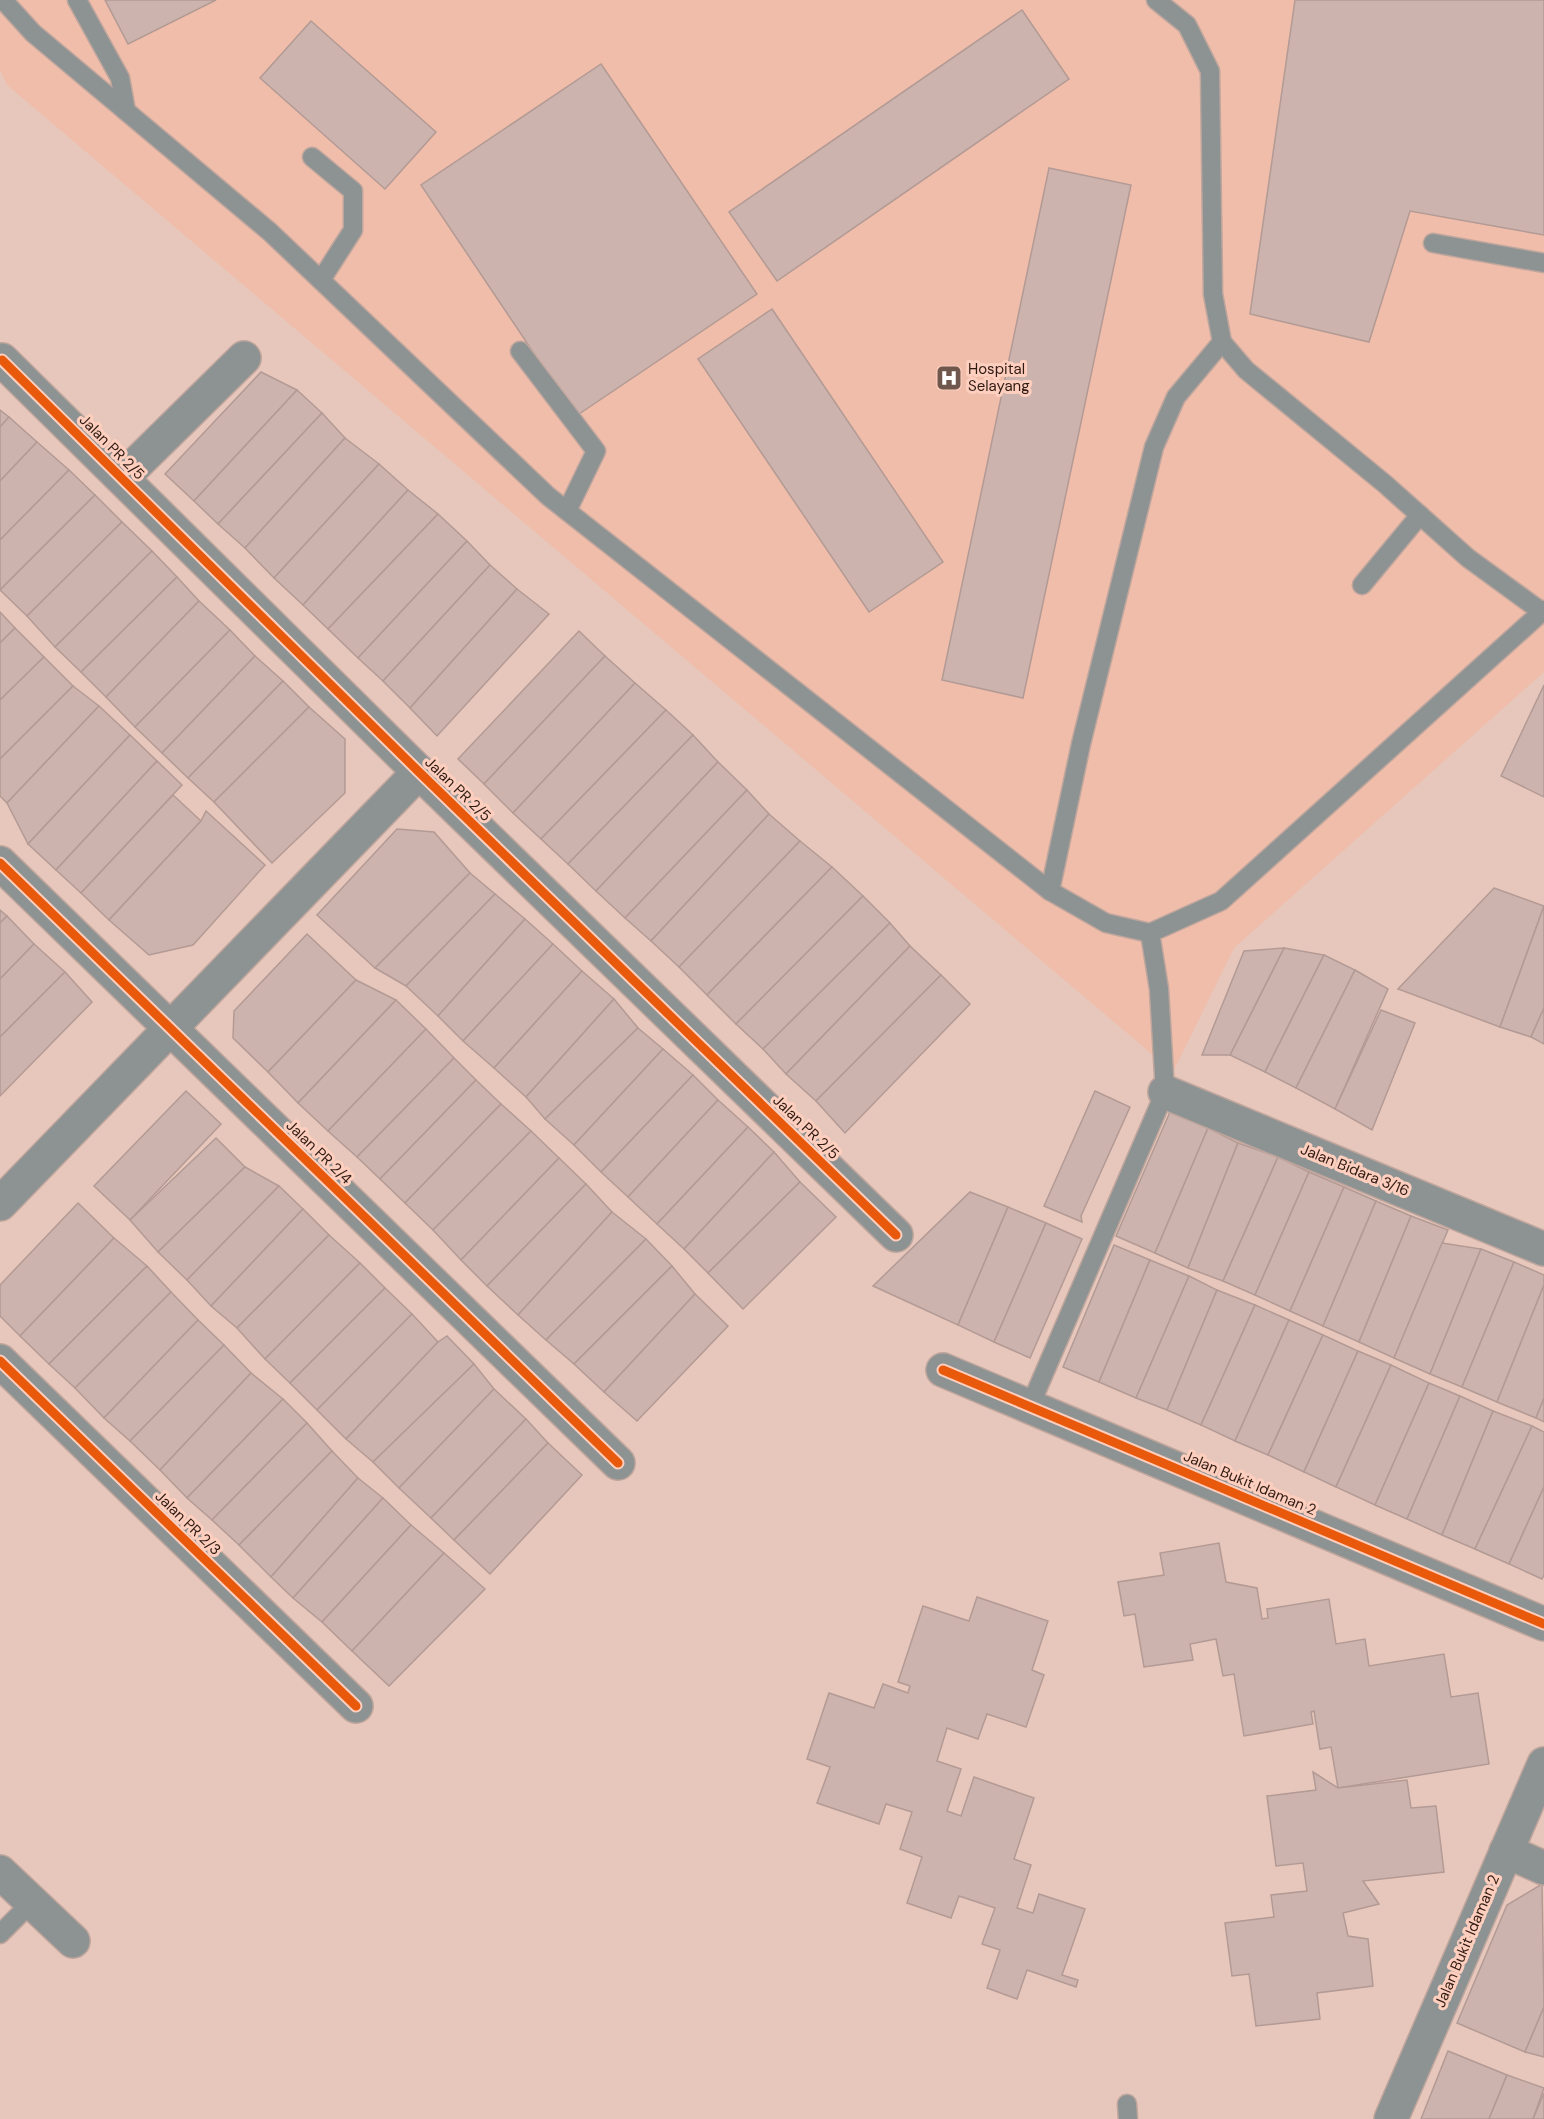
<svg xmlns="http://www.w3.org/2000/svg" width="1544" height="2119" viewBox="0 0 1544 2119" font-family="'DM Sans',sans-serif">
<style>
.built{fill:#efbdaa}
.building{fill:#ccb3ad;stroke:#b39a94;stroke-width:1.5}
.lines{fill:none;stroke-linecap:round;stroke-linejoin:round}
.lane-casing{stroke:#bfa69d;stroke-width:21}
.street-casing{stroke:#bfa69d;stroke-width:36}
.lane{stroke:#8d9293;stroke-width:18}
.street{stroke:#8d9293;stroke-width:33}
.cycleway-casing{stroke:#fecfbe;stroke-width:13}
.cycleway{stroke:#e8590c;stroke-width:9}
.labels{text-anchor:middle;stroke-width:6;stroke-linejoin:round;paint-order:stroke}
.poi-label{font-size:15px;fill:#301b13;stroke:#fecfbe;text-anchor:start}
.street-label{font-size:15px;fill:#301b13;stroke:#fecfbe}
</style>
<rect width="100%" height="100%" fill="#e7c7bb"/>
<polygon class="built" points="0,0 1544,0 1544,672 1234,948 1173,1072 7,85 0,70"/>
<g class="building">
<polygon points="105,0 216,0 128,44"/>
<polygon points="1295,0 1544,0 1544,235 1410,211 1369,342 1250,314"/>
<polygon points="1022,10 1069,79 777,281 729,212"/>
<polygon points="311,21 436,132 385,189 260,78"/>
<polygon points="601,64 757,294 576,416 421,185"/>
<polygon points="1049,168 1131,185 1023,698 942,680"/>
<polygon points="772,309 943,562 869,612 698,359"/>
<polygon points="261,372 297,390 194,501 165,474"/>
<polygon points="297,390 322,413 218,524 194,501"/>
<polygon points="0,410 9,417 0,427"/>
<polygon points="322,413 345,438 245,548 218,524"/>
<polygon points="9,417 37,442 0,481 0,427"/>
<polygon points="345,438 379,464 274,578 245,548"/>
<polygon points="37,442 69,470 0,540 0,481"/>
<polygon points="379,464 408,490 303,605 274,578"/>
<polygon points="69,470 95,495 0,590 0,540"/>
<polygon points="408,490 438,514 328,629 303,605"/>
<polygon points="95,495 122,522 27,616 0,590"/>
<polygon points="438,514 467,541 358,658 328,629"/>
<polygon points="122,522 152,551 55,647 27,616"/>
<polygon points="467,541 490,565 383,681 358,658"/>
<polygon points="152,551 177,577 81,672 55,647"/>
<polygon points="490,565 517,589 410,708 383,681"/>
<polygon points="177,577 199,601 106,697 81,672"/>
<polygon points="517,589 549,614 437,736 410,708"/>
<polygon points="199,601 230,630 135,727 106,697"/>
<polygon points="0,612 15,628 0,643"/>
<polygon points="15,628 44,657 0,700 0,643"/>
<polygon points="230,630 255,656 162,753 135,727"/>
<polygon points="579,631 605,656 484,784 458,759"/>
<polygon points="255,656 283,681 188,778 162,753"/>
<polygon points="605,656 635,683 513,813 484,784"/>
<polygon points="44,657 73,686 0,759 0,700"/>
<polygon points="283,681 309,707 214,802 188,778"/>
<polygon points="635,683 666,710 541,839 513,813"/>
<polygon points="1544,685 1544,797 1501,776"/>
<polygon points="73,686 99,706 7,803 0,796 0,759"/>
<polygon points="99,706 130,735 28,844 7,803"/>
<polygon points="309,707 345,739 345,793 272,863 214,802"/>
<polygon points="666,710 693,735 568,864 541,839"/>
<polygon points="130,735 157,761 56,870 28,844"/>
<polygon points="693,735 718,762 596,891 568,864"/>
<polygon points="157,761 182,785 81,893 56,870"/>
<polygon points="718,762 747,790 625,918 596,891"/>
<polygon points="747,790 769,814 651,941 625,918"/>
<polygon points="173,795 201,821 109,920 81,893"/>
<polygon points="206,811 265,865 193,945 149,955 109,920 201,821"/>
<polygon points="769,814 800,841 679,967 651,941"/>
<polygon points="397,829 434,832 470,873 375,968 317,915"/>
<polygon points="800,841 832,867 707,995 679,967"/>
<polygon points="832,867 863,896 736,1024 707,995"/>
<polygon points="470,873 495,894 406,986 375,968"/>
<polygon points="1494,888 1544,906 1500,1027 1398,989"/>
<polygon points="495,894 525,919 438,1016 406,986"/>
<polygon points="863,896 890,923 763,1049 736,1024"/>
<polygon points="1544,906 1544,1008 1531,1037 1500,1027"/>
<polygon points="0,910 7,916 0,923"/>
<polygon points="7,916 34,944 0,979 0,923"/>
<polygon points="525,919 553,944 463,1041 438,1016"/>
<polygon points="890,923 910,946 786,1074 763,1049"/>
<polygon points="307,934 356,980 268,1072 233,1038 234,1011"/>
<polygon points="34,944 65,972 0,1037 0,979"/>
<polygon points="553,944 582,971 494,1068 463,1041"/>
<polygon points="910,946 941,975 816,1101 786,1074"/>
<polygon points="1284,948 1324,955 1265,1072 1230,1055"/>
<polygon points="1284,948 1230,1055 1202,1055 1244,951"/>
<polygon points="1324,955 1355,970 1296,1088 1265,1072"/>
<polygon points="1355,970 1388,989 1335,1109 1296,1088"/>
<polygon points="582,971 614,999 526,1097 494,1068"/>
<polygon points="65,972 92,1002 0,1096 0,1037"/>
<polygon points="941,975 970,1004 845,1133 816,1101"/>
<polygon points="356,980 396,1000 298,1103 268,1072"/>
<polygon points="614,999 638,1028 545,1119 526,1097"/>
<polygon points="396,1000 426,1029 328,1131 298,1103"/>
<polygon points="1544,1008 1544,1044 1531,1037"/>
<polygon points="1381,1010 1415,1023 1372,1130 1335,1109"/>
<polygon points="638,1028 663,1049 574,1145 545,1119"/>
<polygon points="426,1029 454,1058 357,1157 328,1131"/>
<polygon points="663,1049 693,1075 601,1172 574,1145"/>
<polygon points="454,1058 476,1080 380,1179 357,1157"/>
<polygon points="693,1075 718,1100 628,1197 601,1172"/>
<polygon points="476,1080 501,1104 405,1203 380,1179"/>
<polygon points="186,1091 221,1124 130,1220 94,1186"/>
<polygon points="1095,1091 1130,1107 1081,1216 1082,1222 1044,1206"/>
<polygon points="718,1100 748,1127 657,1224 628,1197"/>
<polygon points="501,1104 531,1131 433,1230 405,1203"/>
<polygon points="1170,1112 1208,1128 1155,1253 1116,1236"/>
<polygon points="748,1127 774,1152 684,1249 657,1224"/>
<polygon points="1208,1128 1238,1143 1188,1268 1155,1253"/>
<polygon points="531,1131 559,1158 461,1260 433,1230"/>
<polygon points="216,1138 245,1167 158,1252 130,1220"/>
<polygon points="1238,1143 1278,1157 1223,1281 1188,1268"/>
<polygon points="774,1152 800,1182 708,1273 684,1249"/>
<polygon points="1278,1157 1309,1172 1255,1295 1223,1281"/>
<polygon points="559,1158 586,1184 487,1286 461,1260"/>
<polygon points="245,1167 279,1186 187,1280 158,1252"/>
<polygon points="1309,1172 1344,1187 1290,1311 1255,1295"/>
<polygon points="800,1182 836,1217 743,1309 708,1273"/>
<polygon points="586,1184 612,1212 518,1315 487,1286"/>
<polygon points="279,1186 303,1209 211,1306 187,1280"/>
<polygon points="1344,1187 1376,1201 1323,1326 1290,1311"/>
<polygon points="970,1192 1008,1207 958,1325 873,1286"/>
<polygon points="1376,1201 1411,1216 1359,1342 1323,1326"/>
<polygon points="78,1203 114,1238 20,1336 0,1316 0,1285"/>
<polygon points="1008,1207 1046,1223 994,1342 958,1325"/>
<polygon points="303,1209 329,1235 237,1328 211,1306"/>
<polygon points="612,1212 646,1239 546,1340 518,1315"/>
<polygon points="1411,1216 1448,1230 1394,1358 1359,1342"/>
<polygon points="1046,1223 1082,1239 1030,1358 994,1342"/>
<polygon points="329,1235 360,1263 265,1359 237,1328"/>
<polygon points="114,1238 147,1266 49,1364 20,1336"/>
<polygon points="646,1239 672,1266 574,1364 546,1340"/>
<polygon points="1442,1243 1481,1249 1430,1374 1394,1358"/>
<polygon points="1114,1245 1150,1260 1099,1382 1063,1367"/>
<polygon points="1481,1249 1514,1262 1462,1387 1430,1374"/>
<polygon points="1150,1260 1189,1276 1136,1398 1099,1382"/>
<polygon points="1514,1262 1544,1275 1544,1285 1497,1402 1462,1387"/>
<polygon points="360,1263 385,1288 290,1383 265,1359"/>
<polygon points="147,1266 171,1292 75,1388 49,1364"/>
<polygon points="672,1266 695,1294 604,1392 574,1364"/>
<polygon points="1189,1276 1217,1290 1167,1410 1136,1398"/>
<polygon points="1544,1285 1544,1398 1536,1418 1497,1402"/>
<polygon points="385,1288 412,1314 317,1410 290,1383"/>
<polygon points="1217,1290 1255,1305 1201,1425 1167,1410"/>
<polygon points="171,1292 198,1320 104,1418 75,1388"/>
<polygon points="695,1294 728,1326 637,1421 604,1392"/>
<polygon points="1255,1305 1289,1320 1235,1441 1201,1425"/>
<polygon points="412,1314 438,1342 346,1439 317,1410"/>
<polygon points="198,1320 224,1345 130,1441 104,1418"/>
<polygon points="1289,1320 1323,1335 1268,1455 1235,1441"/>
<polygon points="1323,1335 1358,1351 1304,1472 1268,1455"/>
<polygon points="447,1336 474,1364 373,1462 346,1439 438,1342"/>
<polygon points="224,1345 251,1373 160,1470 130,1441"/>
<polygon points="1358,1351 1391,1365 1336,1487 1304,1472"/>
<polygon points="474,1364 494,1389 399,1488 373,1462"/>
<polygon points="1391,1365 1429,1383 1375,1505 1336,1487"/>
<polygon points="251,1373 283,1399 187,1498 160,1470"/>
<polygon points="1429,1383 1460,1396 1407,1519 1375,1505"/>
<polygon points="494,1389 526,1419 431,1518 399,1488"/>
<polygon points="1460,1396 1493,1411 1442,1535 1407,1519"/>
<polygon points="1544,1398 1544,1422 1536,1418"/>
<polygon points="283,1399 307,1423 212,1520 187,1498"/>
<polygon points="1493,1411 1532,1426 1475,1549 1442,1535"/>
<polygon points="526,1419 548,1443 454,1540 431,1518"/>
<polygon points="307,1423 332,1451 239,1545 212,1520"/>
<polygon points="1532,1426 1544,1432 1544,1487 1509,1564 1475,1549"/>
<polygon points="548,1443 582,1475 490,1574 454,1540"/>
<polygon points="332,1451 358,1478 271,1577 239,1545"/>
<polygon points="358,1478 383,1498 293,1598 271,1577"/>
<polygon points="1544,1487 1544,1575 1542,1579 1509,1564"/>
<polygon points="383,1498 411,1525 322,1622 293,1598"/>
<polygon points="411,1525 444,1553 352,1651 322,1622"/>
<polygon points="1219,1543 1226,1582 1257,1588 1262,1619 1268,1618 1267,1609 1329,1599 1336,1644 1365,1639 1369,1666 1444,1654 1451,1697 1478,1693 1489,1764 1338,1788 1331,1747 1320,1749 1314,1711 1311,1712 1313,1724 1244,1736 1234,1674 1223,1676 1216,1639 1190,1644 1193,1660 1144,1667 1135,1614 1124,1616 1118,1582 1164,1575 1160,1553"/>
<polygon points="444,1553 485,1589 389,1686 352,1651"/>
<polygon points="977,1597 1048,1621 1032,1670 1044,1675 1026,1727 987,1714 978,1739 947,1728 937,1761 961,1769 947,1811 961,1816 974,1777 1034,1798 1014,1859 1031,1865 1017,1908 1033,1913 1039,1894 1085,1909 1062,1975 1078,1980 1076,1987 1027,1970 1017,1999 987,1988 1000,1950 982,1944 995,1908 959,1896 951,1918 907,1903 922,1857 900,1849 912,1812 886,1804 879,1824 817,1803 830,1767 807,1759 829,1693 874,1708 883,1684 908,1693 910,1686 898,1682 923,1606 969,1621"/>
<polygon points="1313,1772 1338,1788 1407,1780 1411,1808 1436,1806 1444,1872 1363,1881 1379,1904 1343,1913 1348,1936 1368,1939 1373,1986 1317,1993 1320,2019 1256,2026 1249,1974 1232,1976 1225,1923 1274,1917 1271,1895 1307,1891 1303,1863 1276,1866 1267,1796 1316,1790"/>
<polygon points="1542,1884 1544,2007 1525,2052 1457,2023 1507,1905"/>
<polygon points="1544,2007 1544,2057 1525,2052"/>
<polygon points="1448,2051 1507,2075 1489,2119 1421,2119"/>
<polygon points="1507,2075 1544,2088 1533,2119 1489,2119"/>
<polygon points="1544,2093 1544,2119 1533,2119"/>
</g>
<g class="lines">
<g class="lane-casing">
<g id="lane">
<polyline points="3,0 33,33 270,232 548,496 1050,891 1106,923 1150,933 1221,901 1544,610"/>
<polyline points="77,0 120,78 126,111"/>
<polyline points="1156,0 1187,25 1210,71 1213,294 1222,342 1246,370 1385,484 1468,558 1542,612"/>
<polyline points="312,157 353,191 353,230 321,280"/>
<polyline points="1433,243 1544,263"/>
<polyline points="520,351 596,451 567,511"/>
<polyline points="1362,585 1420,515"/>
<polyline points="1050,891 1081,744 1154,447 1176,397 1222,342"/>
<polyline points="1030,1406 1165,1092 1159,989 1150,933"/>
<polyline points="0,1934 32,1902"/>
<polyline points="1127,2104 1128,2119"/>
</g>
</g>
<g class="street-casing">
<g id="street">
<polyline points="2,360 419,772 896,1235"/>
<polyline points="122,478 244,358"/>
<polyline points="0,863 618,1463"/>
<polyline points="1165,1092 1544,1249"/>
<polyline points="0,1204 419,772"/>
<polyline points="0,1361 356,1706"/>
<polyline points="943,1370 1544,1624"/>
<polyline points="1506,1851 1544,1868"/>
<polyline points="0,1872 73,1941"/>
<polyline points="1391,2119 1544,1764"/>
</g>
</g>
<use href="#lane" class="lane"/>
<use href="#street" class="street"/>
<g class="cycleway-casing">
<g id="cycleway">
<polyline points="2,360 419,772 896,1235"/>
<polyline points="0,863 618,1463"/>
<polyline points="0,1361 356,1706"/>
<polyline points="943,1370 1544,1624"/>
</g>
</g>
<use href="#cycleway" class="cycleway"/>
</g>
<defs>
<g id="hospital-square" transform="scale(1.35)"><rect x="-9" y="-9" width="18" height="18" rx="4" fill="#70574e" stroke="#fecfbe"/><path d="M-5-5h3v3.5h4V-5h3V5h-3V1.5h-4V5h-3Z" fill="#fff"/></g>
</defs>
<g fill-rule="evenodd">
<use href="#hospital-square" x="949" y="378"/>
</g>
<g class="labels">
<g class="poi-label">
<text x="968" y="374">Hospital<tspan x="968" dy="17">Selayang</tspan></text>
</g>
<g class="street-label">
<text transform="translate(112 447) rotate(45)" y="5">Jalan PR 2/5</text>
<text transform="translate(458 789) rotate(44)" y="5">Jalan PR 2/5</text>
<text transform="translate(806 1127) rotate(44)" y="5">Jalan PR 2/5</text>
<text transform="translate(319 1152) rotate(44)" y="5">Jalan PR 2/4</text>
<text transform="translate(1355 1170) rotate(22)" y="5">Jalan Bidara 3/16</text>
<text transform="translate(1250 1483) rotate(23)" y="5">Jalan Bukit Idaman 2</text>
<text transform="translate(188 1523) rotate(44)" y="5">Jalan PR 2/3</text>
<text transform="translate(1467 1941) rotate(-67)" y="5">Jalan Bukit Idaman 2</text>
</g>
</g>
</svg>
